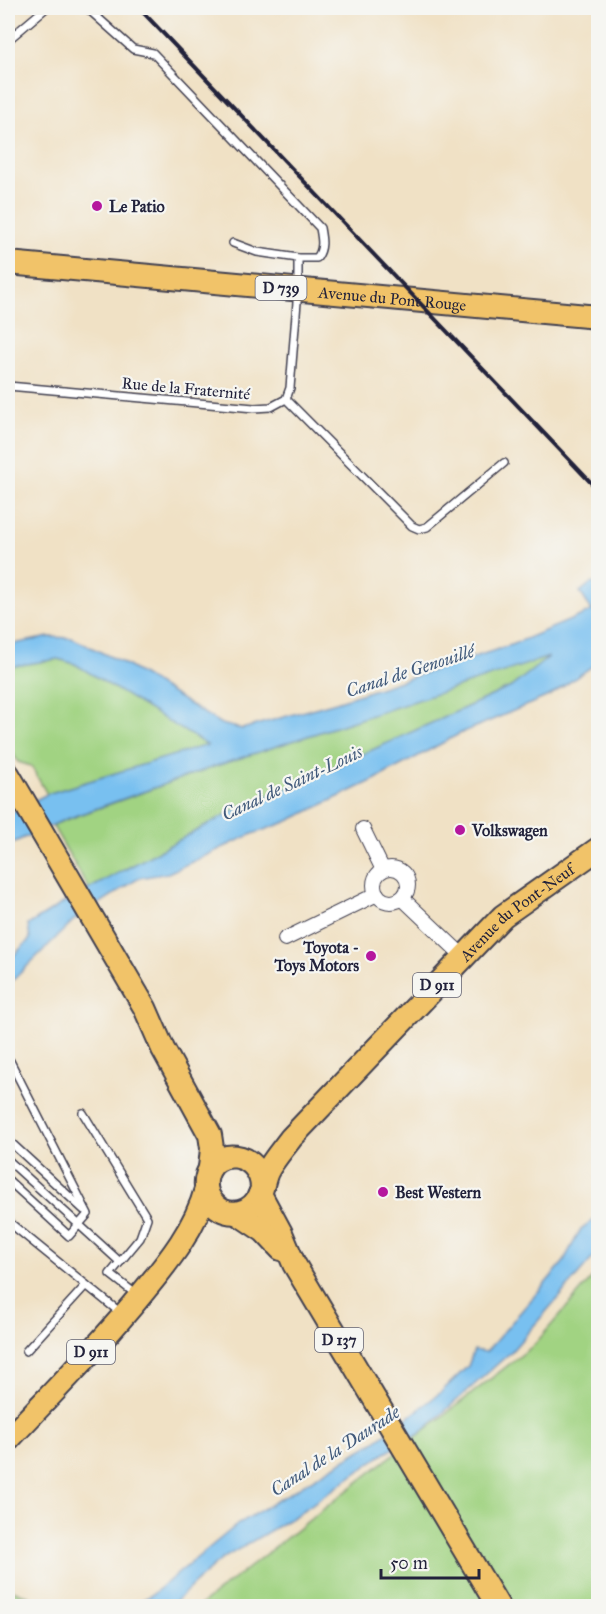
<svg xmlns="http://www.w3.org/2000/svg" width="606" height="1614" viewBox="0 0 606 1614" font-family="'IM FELL Great Primer',serif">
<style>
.green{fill:#a1d382;stroke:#627a5e;stroke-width:1.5}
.water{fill:#78c0f0;stroke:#4d7196;stroke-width:1.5}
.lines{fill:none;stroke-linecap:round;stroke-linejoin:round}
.lane-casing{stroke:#413f50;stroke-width:10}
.street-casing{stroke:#413f50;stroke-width:16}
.primary-casing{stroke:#413f50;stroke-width:26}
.lane{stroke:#fff;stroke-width:7}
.street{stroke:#fff;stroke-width:14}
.primary{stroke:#f1c369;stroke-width:22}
.rail{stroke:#22223b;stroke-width:4}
.poi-dot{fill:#b5179e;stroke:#f6f6f2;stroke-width:2}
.labels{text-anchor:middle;stroke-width:4.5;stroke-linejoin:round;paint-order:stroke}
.shield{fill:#f6f6f2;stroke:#626272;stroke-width:1.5}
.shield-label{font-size:15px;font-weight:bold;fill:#22223b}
.poi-label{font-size:16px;font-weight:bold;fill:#22223b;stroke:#f6f6f2;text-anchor:start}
.street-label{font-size:16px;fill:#22223b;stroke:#f6f6f2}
.water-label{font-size:18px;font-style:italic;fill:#40597a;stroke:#f6f6f2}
</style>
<rect width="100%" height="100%" fill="#f6f6f2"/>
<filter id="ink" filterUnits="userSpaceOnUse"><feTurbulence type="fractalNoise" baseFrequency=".0167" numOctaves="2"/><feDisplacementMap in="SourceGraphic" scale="12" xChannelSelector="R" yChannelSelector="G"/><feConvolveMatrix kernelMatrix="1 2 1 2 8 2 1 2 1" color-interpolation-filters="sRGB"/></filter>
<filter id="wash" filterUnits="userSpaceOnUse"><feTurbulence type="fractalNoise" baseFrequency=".008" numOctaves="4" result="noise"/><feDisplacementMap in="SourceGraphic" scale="24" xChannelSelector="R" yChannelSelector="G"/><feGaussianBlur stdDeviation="1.35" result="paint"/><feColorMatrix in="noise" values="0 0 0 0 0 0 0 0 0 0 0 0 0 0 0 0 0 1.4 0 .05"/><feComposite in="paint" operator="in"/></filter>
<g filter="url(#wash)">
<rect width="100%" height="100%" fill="#f0e1c5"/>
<g class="green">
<polygon points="551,656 511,687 288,788 242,806 89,889 52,825 213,767"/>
<polygon points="58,659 75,664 208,745 47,794 31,766 18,762 8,745 8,667"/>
<polygon points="598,1271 598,1606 199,1606 534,1345"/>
<polygon points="8,1588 51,1606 8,1606"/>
</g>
<g class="water">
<polygon points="591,583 598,584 598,662 551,695 459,734 374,780 286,822 250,835 168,873 139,878 74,920 8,985 8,961 30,939 28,925 65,902 242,806 288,788 511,687 549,657 213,767 64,820 8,845 8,814 47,794 207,745 75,664 58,659 8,667 8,645 49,637 72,638 123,663 221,724 242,729 336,702 511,645 592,611 580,592"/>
<polygon points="598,1216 598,1252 511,1352 419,1434 382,1455 295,1516 222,1559 200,1578 171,1606 132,1606 153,1594 238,1524 374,1442 409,1417 441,1392 468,1366 474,1350 486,1352 562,1264 581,1229"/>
</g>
</g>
<g filter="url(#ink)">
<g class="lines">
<g class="lane-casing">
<g id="lane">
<path d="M87 8 133 49 153 53 320 228C322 239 324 248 317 258H298"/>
<polyline points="8,40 46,8"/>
<polyline points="8,386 254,408 271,407 286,399 290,388 298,290 298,258 257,252 233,243"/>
<polyline points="286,399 412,526 419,529 427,527 504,463"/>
<polyline points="8,1063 10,1061 88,1214 69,1236 8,1180"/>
<polyline points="83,1113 147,1218 140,1238 110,1274 137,1295"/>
<polyline points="8,1140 84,1210"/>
<polyline points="8,1160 120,1262"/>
<polyline points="8,1224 10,1223 122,1314"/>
<polyline points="26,1351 86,1285"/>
</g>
</g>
<g class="street-casing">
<g id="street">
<polyline points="363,829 383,870"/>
<circle cx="391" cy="885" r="17"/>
<polyline points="402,898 464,957"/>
<polyline points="285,939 377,894"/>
</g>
</g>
<g class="primary-casing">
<g id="primary">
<path id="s1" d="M8 263 598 317"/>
<polyline points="8,774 145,1008 163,1049 210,1135 212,1148 210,1168"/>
<path id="s2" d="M262 1188C261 1150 211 1145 206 1180 205 1189 208 1198 215 1205 229 1219 253 1213 260 1194 263 1187 264 1179 267 1172 273 1160 283 1149 291 1138L503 916 598 849"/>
<polyline points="260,1194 281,1233 294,1264 498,1606"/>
<polyline points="237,1213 264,1231 281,1249"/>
<path d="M8 1440C54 1391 102 1343 144 1291 169 1261 196 1227 206 1189"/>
</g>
</g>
<use href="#lane" class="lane"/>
<use href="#street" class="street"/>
<use href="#primary" class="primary"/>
<polyline class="rail" points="139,8 598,490"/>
</g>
</g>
<g class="poi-dot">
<circle cx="97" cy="206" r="6"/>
<circle cx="460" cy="830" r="6"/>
<circle cx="371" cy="956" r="6"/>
<circle cx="383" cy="1192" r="6"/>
</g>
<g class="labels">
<g class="shield">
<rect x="255.5" y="276" width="51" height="24" rx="4.5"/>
<rect x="413" y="973" width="48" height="24" rx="4.5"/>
<rect x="315" y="1328" width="48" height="24" rx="4.5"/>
<rect x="67" y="1340" width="48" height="24" rx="4.5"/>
</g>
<g class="shield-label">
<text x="281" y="293">D 739</text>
<text x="437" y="990">D 911</text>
<text x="339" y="1345">D 137</text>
<text x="91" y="1357">D 911</text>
</g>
<g class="poi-label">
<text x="109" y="212">Le Patio</text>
<text x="472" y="836">Volkswagen</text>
<text x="359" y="953" text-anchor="end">Toyota -<tspan x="359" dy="18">Toys Motors</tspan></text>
<text x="395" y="1198">Best Western</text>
</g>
<g class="street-label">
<text dy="6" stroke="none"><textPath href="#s1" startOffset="386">Avenue du Pont Rouge</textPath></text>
<text transform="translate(186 388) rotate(5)" y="6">Rue de la Fraternité</text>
<text dy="6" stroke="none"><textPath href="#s2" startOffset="554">Avenue du Pont-Neuf</textPath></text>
</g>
<g class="water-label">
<text transform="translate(410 671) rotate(-18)" y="6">Canal de Genouillé</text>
<text transform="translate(292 783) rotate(-25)" y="6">Canal de Saint-Louis</text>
<text transform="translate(335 1451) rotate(-33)" y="6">Canal de la Daurade</text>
</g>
</g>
<rect width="606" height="1614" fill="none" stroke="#f6f6f2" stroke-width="30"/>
<path d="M381 1569v9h98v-9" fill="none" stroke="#22223b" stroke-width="3"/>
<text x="390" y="1569" font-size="18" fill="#22223b" stroke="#f6f6f2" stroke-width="4.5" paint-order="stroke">50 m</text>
</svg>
